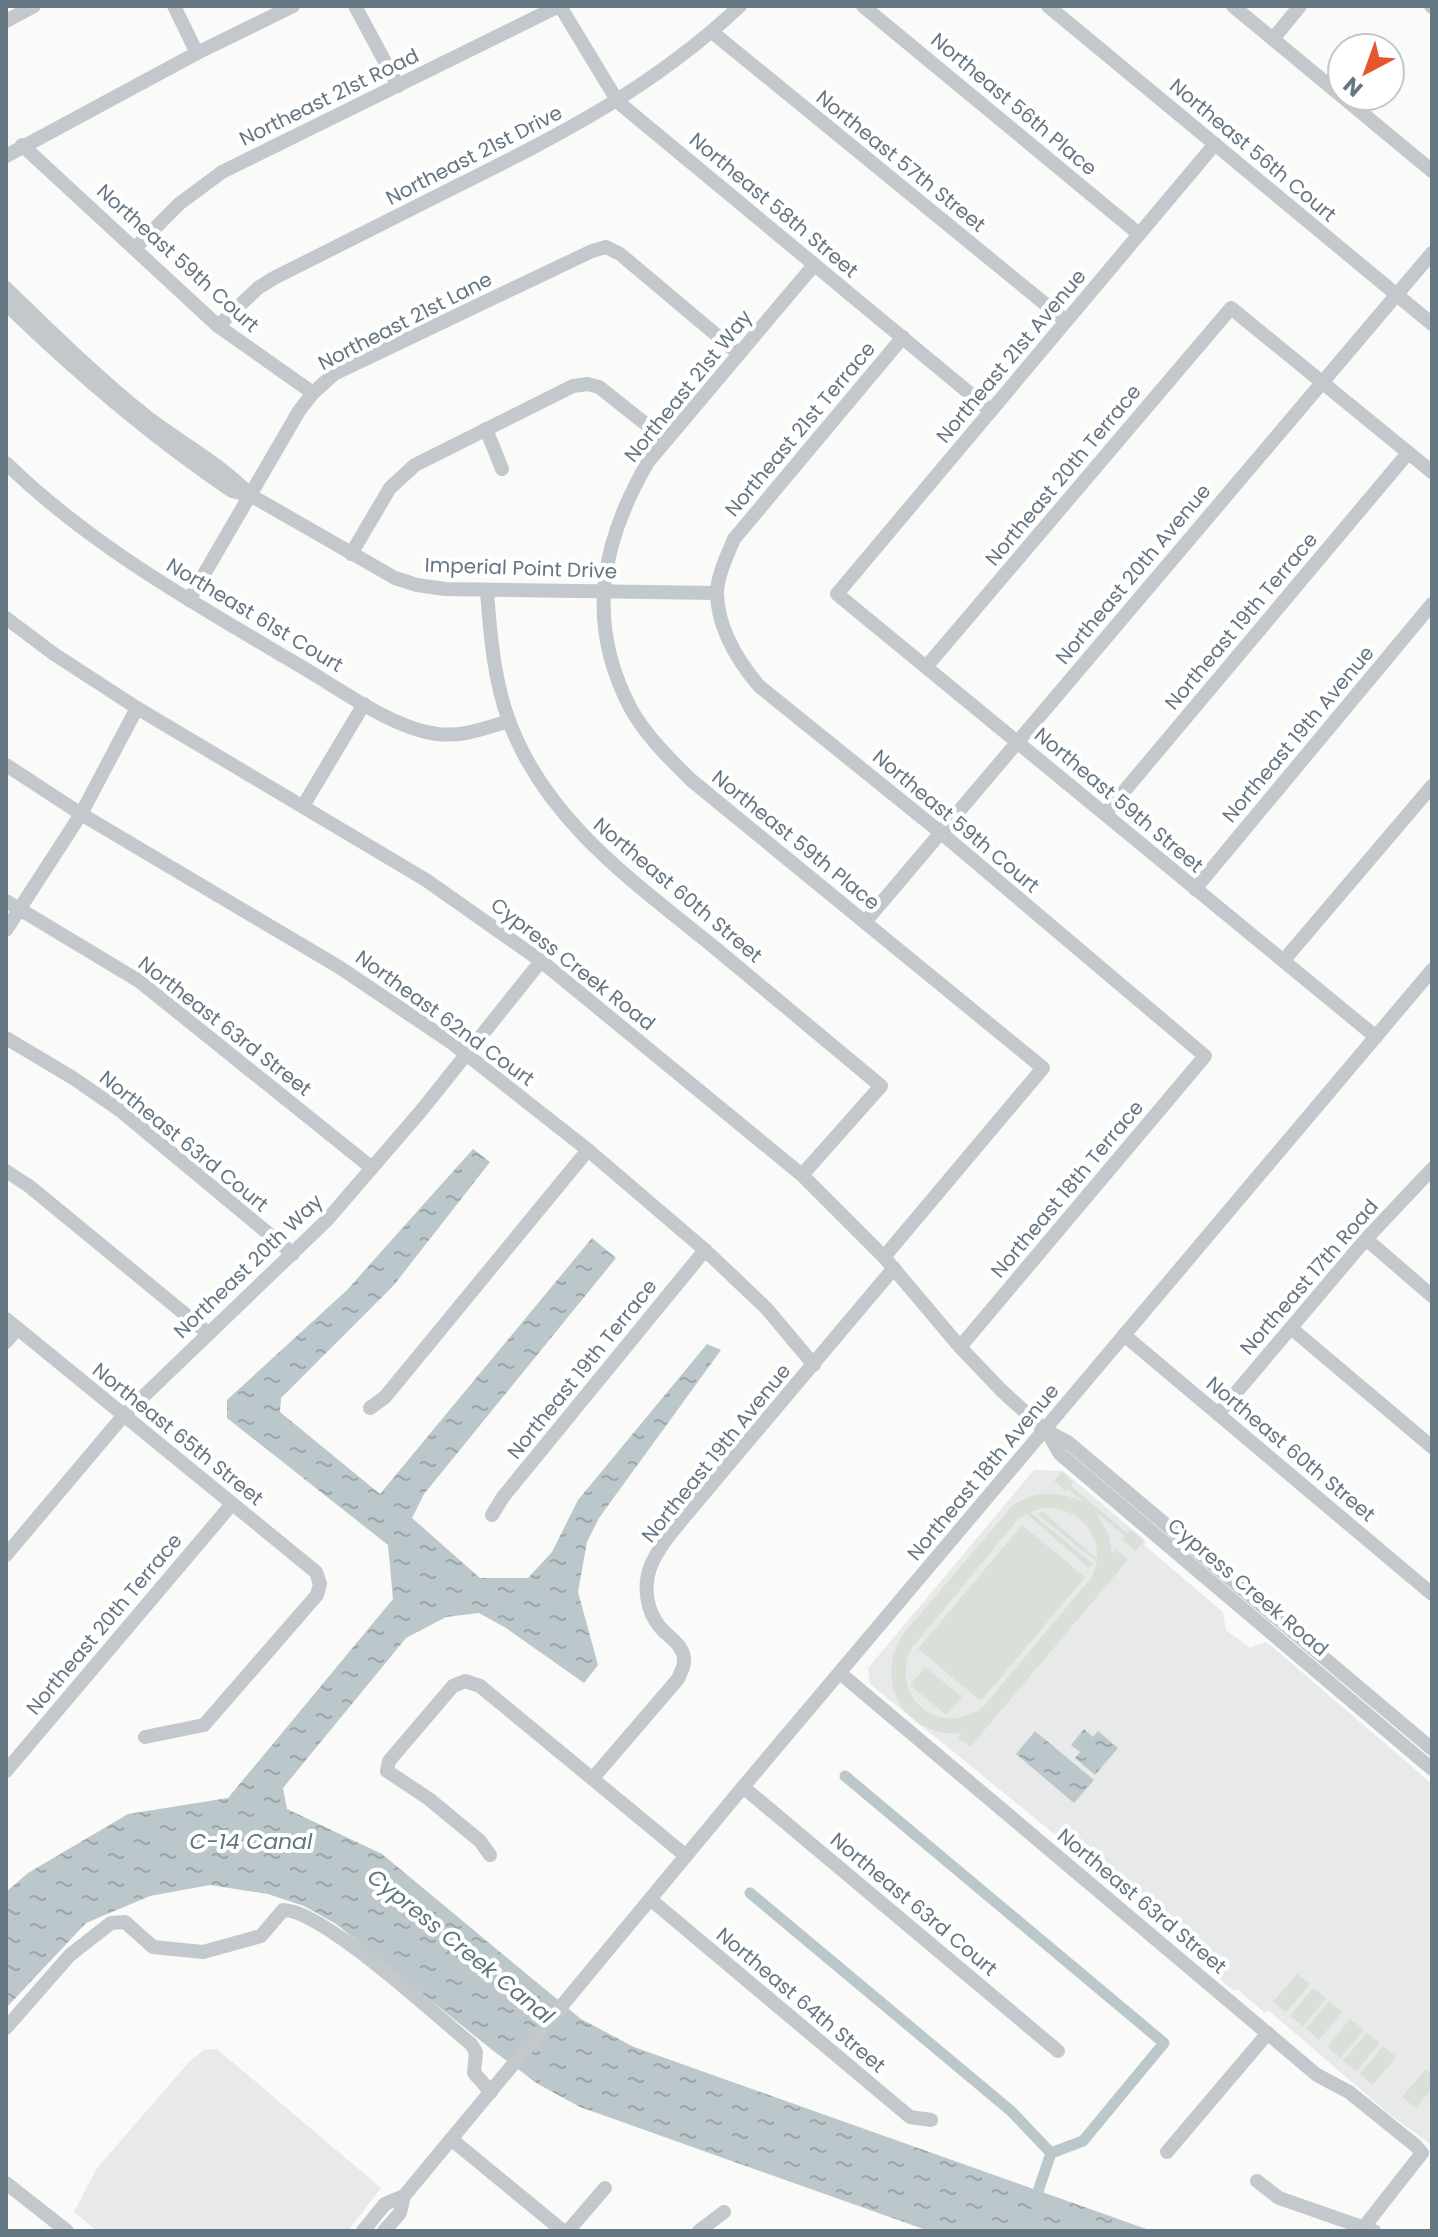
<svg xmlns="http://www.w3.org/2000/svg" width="1438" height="2237" viewBox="0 0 1438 2237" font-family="Poppins,sans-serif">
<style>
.built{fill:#e8e9e9}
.garden{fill:#dadfd7;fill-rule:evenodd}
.water{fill:url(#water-ripples)}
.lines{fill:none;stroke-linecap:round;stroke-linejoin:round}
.canal{stroke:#bbc7cb;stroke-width:11}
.minor{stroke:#c3c8cc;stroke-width:14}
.labels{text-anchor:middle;stroke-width:8;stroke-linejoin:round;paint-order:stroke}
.street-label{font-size:20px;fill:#657683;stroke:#fff}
.water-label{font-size:22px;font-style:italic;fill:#60757c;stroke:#fff}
</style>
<defs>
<pattern id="water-ripples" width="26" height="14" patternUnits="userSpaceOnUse" patternTransform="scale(2)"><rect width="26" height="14" fill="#bbc7cb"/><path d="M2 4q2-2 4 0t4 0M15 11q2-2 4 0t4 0" fill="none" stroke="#9ca6aa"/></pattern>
</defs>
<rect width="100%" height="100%" fill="#fafaf8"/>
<g class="built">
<polygon points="1034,1470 1063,1471 1146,1541 1144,1545 1223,1612 1226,1630 1250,1648 1265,1642 1269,1644 1432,1784 1432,2145 1389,2114 1268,2010 1265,2013 1237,1989 1234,1991 1181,1946 1182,1943 1140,1902 1063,1835 1058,1837 870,1684 868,1668"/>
<polygon points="217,2049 381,2188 348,2231 97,2231 74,2212 97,2168 190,2061 204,2050"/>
</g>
<g class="garden">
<path d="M1062 1472 1073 1482 1071 1486 1127 1533 1131 1530 1144 1541 1136 1551 1123 1540 1125 1536 1095 1511 1108 1533 1112 1554 1116 1550 1128 1560 970 1747 958 1738 962 1733C904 1738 872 1680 904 1633L1013 1505C1037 1490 1060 1491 1085 1503L1068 1489 1066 1491 1054 1481ZM1043 1508C1073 1506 1099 1528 1097 1559L1042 1511 1038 1515 1097 1562 1092 1577 983 1707C940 1739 889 1698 911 1649L1018 1519 1027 1514 1089 1568 1093 1564 1030 1512Z"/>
<polygon points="1022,1525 1085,1577 981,1701 918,1649"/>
<polygon points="925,1667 962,1697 946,1715 910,1685"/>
<polygon points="1297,1974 1310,1984 1286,2012 1273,2002"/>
<polygon points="1313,1988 1326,1998 1303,2026 1290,2016"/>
<polygon points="1329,2001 1342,2012 1319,2040 1306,2029"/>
<polygon points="1350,2019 1364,2030 1340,2058 1327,2047"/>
<polygon points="1367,2033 1380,2043 1356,2071 1343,2061"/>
<polygon points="1383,2046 1396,2057 1373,2085 1360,2074"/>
<polygon points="1426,2069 1432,2074 1432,2088 1416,2108 1402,2097"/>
</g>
<g class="water">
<polygon points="473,1149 490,1162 394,1285 281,1398 280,1412 380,1494 592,1238 616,1258 424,1494 412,1518 480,1578 528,1578 552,1552 578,1500 707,1344 721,1350 599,1518 587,1542 578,1592 598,1665 584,1683 506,1628 479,1613 446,1617 406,1638 283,1788 287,1809 382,1854 581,2019 634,2047 1152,2231 929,2231 580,2107 538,2084 491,2049 336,1924 304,1906 268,1894 210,1885 150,1896 86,1923 6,2008 6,1892 28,1873 128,1814 228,1798 393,1599 388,1545 227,1418 227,1400 347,1290"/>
<polygon points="1084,1729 1093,1737 1098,1731 1118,1748 1095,1775 1075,1758 1080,1752 1071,1745"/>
<polygon points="1035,1731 1094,1780 1074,1803 1016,1754"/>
</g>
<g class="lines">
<g class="canal">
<polyline points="845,1776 1164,2043 1083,2141 1051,2153 1034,2203"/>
<polyline points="750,1893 1011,2111 1051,2153"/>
</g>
<g class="minor">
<polyline points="174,6 197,53"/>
<polyline points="355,6 398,86"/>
<polyline points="560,6 618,102 991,411"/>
<polyline points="863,6 1139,234"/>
<polyline points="1048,6 1432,324"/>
<polyline points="1233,6 1432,171"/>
<polyline points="1431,6 1432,7"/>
<polyline points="6,21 34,6"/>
<polyline points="712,32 1066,321"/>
<polyline points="1273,39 1300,6"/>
<polyline points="1215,144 837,594 1376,1037"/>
<polyline points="22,145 218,326 313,393"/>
<polyline points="6,156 197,53 293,6"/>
<polyline points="135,248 179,204 222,172 559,6"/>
<path d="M814 265 648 462C601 543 585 622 631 709 646 736 669 758 691 780L1043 1068 884 1257"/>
<path d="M6 288C52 333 97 377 147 417 181 443 221 464 250 495L395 578 417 585 445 589 717 593"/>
<path d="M6 304C78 374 149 435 232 491L249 495"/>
<path d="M218 326 258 288 274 278C336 247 398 216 459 185 565 132 652 88 740 6"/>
<path d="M903 337 734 539C727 556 717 576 717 594 718 629 737 660 759 686L940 832 1205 1056 960 1347"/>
<polyline points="486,429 502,469"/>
<path d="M6 463C92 547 199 606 302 667 341 690 392 728 437 734 463 737 485 728 509 721"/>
<polyline points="351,554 390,488 415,465 573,386 587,384 599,387 666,440"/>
<path d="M487 590C490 634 494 680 509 721 545 819 631 880 709 943 766 991 824 1038 881 1086L802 1175"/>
<polyline points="189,600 299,411 313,393 334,374 592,251 606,247 620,254 739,354"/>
<polyline points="6,618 54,654 137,708 426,880 541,961 802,1175 884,1257 960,1347 1001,1390 1045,1430 1069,1443 1432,1749"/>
<polyline points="926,667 1231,308 1432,472"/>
<polyline points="6,765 81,814 339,967 452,1043 588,1150 705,1250 766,1308 814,1365"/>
<polyline points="303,806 364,704"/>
<polyline points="1105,814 1408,453"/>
<polyline points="1195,889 1432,604"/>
<polyline points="6,901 139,981 372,1168"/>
<polyline points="865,922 1432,253"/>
<polyline points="6,930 81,814 137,708"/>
<polyline points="1284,960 1432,786"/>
<polyline points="6,1038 73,1078 121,1111 293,1254"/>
<polyline points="6,1171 29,1186 208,1333"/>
<polyline points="1366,1239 1432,1296"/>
<polyline points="6,1319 316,1572 320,1584 317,1595 204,1725 145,1737"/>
<polyline points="1291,1328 1432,1447"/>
<polyline points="1124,1335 1432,1594"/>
<polyline points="6,1342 17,1329"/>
<polyline points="370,1408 385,1397 588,1150"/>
<polyline points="1218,1414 1366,1239 1432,1169"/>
<polyline points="1048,1433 1060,1454 1432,1769"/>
<polyline points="492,1515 503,1497 705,1250"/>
<polyline points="6,1555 124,1415 327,1220 421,1111 541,961"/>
<polyline points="840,1673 1317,2075 1349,2092 1416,2146 1422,2153 1364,2227"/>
<polyline points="6,1771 232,1504"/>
<path d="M593 1778 678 1679C680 1674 684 1667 684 1662 685 1645 669 1638 660 1627 647 1612 643 1587 650 1568 657 1549 672 1532 685 1516L894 1268"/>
<polyline points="743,1787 1058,2051"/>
<polyline points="490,1855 480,1841 429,1799 387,1771 389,1761 453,1686 465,1681 480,1686 686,1856"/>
<polyline points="650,1899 910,2117 931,2120"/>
<path d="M6 2028 70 1955 111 1923 125 1922 153 1947 203 1952 261 1936 283 1910C323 1910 435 2015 471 2044L476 2052 474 2073 491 2092"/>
<polyline points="451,2139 563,2231"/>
<polyline points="1167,2152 1268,2033"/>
<polyline points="1257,2181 1279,2198 1374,2231"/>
<polyline points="6,2183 67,2231"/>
<polyline points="363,2231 385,2204 404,2196 743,1787 1432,970"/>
<polyline points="384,2231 400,2213 404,2196"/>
<polyline points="568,2231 605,2188"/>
<polyline points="699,2231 724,2212"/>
</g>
</g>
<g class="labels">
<g class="street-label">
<text transform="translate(329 97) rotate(-26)" y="7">Northeast 21st Road</text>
<text transform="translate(1014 104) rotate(40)" y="7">Northeast 56th Place</text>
<text transform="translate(1253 150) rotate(40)" y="7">Northeast 56th Court</text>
<text transform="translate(474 155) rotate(-27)" y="7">Northeast 21st Drive</text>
<text transform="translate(901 161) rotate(39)" y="7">Northeast 57th Street</text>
<text transform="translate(774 205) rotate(40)" y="7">Northeast 58th Street</text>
<text transform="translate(178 258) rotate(42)" y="7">Northeast 59th Court</text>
<text transform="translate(405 321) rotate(-27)" y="7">Northeast 21st Lane</text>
<text transform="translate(1011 356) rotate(-50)" y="7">Northeast 21st Avenue</text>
<text transform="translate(688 386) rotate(-51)" y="7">Northeast 21st Way</text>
<text transform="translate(800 429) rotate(-50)" y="7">Northeast 21st Terrace</text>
<text transform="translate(1063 475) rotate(-50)" y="7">Northeast 20th Terrace</text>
<text transform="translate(521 568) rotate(2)" y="7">Imperial Point Drive</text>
<text transform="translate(1133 574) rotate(-50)" y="7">Northeast 20th Avenue</text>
<text transform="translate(255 615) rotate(31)" y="7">Northeast 61st Court</text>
<text transform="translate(1241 621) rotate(-50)" y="7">Northeast 19th Terrace</text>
<text transform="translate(1298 734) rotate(-50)" y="7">Northeast 19th Avenue</text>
<text transform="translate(1119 800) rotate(40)" y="7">Northeast 59th Street</text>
<text transform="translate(956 821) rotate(40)" y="7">Northeast 59th Court</text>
<text transform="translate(796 840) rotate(39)" y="7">Northeast 59th Place</text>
<text transform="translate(678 890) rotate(40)" y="7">Northeast 60th Street</text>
<text transform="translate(573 964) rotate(38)" y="7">Cypress Creek Road</text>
<text transform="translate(445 1018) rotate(36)" y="7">Northeast 62nd Court</text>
<text transform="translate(225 1026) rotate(38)" y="7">Northeast 63rd Street</text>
<text transform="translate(184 1141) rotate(39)" y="7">Northeast 63rd Court</text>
<text transform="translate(1067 1189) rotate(-50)" y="7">Northeast 18th Terrace</text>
<text transform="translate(248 1266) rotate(-44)" y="7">Northeast 20th Way</text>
<text transform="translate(1309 1277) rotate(-49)" y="7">Northeast 17th Road</text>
<text transform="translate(582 1369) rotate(-51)" y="7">Northeast 19th Terrace</text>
<text transform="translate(178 1434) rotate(39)" y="7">Northeast 65th Street</text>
<text transform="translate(1291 1449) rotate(40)" y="7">Northeast 60th Street</text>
<text transform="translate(716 1453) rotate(-51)" y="7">Northeast 19th Avenue</text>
<text transform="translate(983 1472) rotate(-50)" y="7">Northeast 18th Avenue</text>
<text transform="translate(1248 1587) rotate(40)" y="7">Cypress Creek Road</text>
<text transform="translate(104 1624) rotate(-50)" y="7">Northeast 20th Terrace</text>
<text transform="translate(1142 1901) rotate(40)" y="7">Northeast 63rd Street</text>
<text transform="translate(914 1904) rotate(40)" y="7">Northeast 63rd Court</text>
<text transform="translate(801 2000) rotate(40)" y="7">Northeast 64th Street</text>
</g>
<g class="water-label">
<text x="251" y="1849">C-14 Canal</text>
<text transform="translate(461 1946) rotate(39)" y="8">Cypress Creek Canal</text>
</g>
</g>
<rect width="1438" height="2237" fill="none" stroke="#657683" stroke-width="16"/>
<g transform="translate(1366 72) rotate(221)"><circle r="38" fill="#ffffff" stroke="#c1c8cd" stroke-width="2"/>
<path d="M0-6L14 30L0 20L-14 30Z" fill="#e4572e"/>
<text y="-12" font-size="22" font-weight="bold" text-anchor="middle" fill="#657683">N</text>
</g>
</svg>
